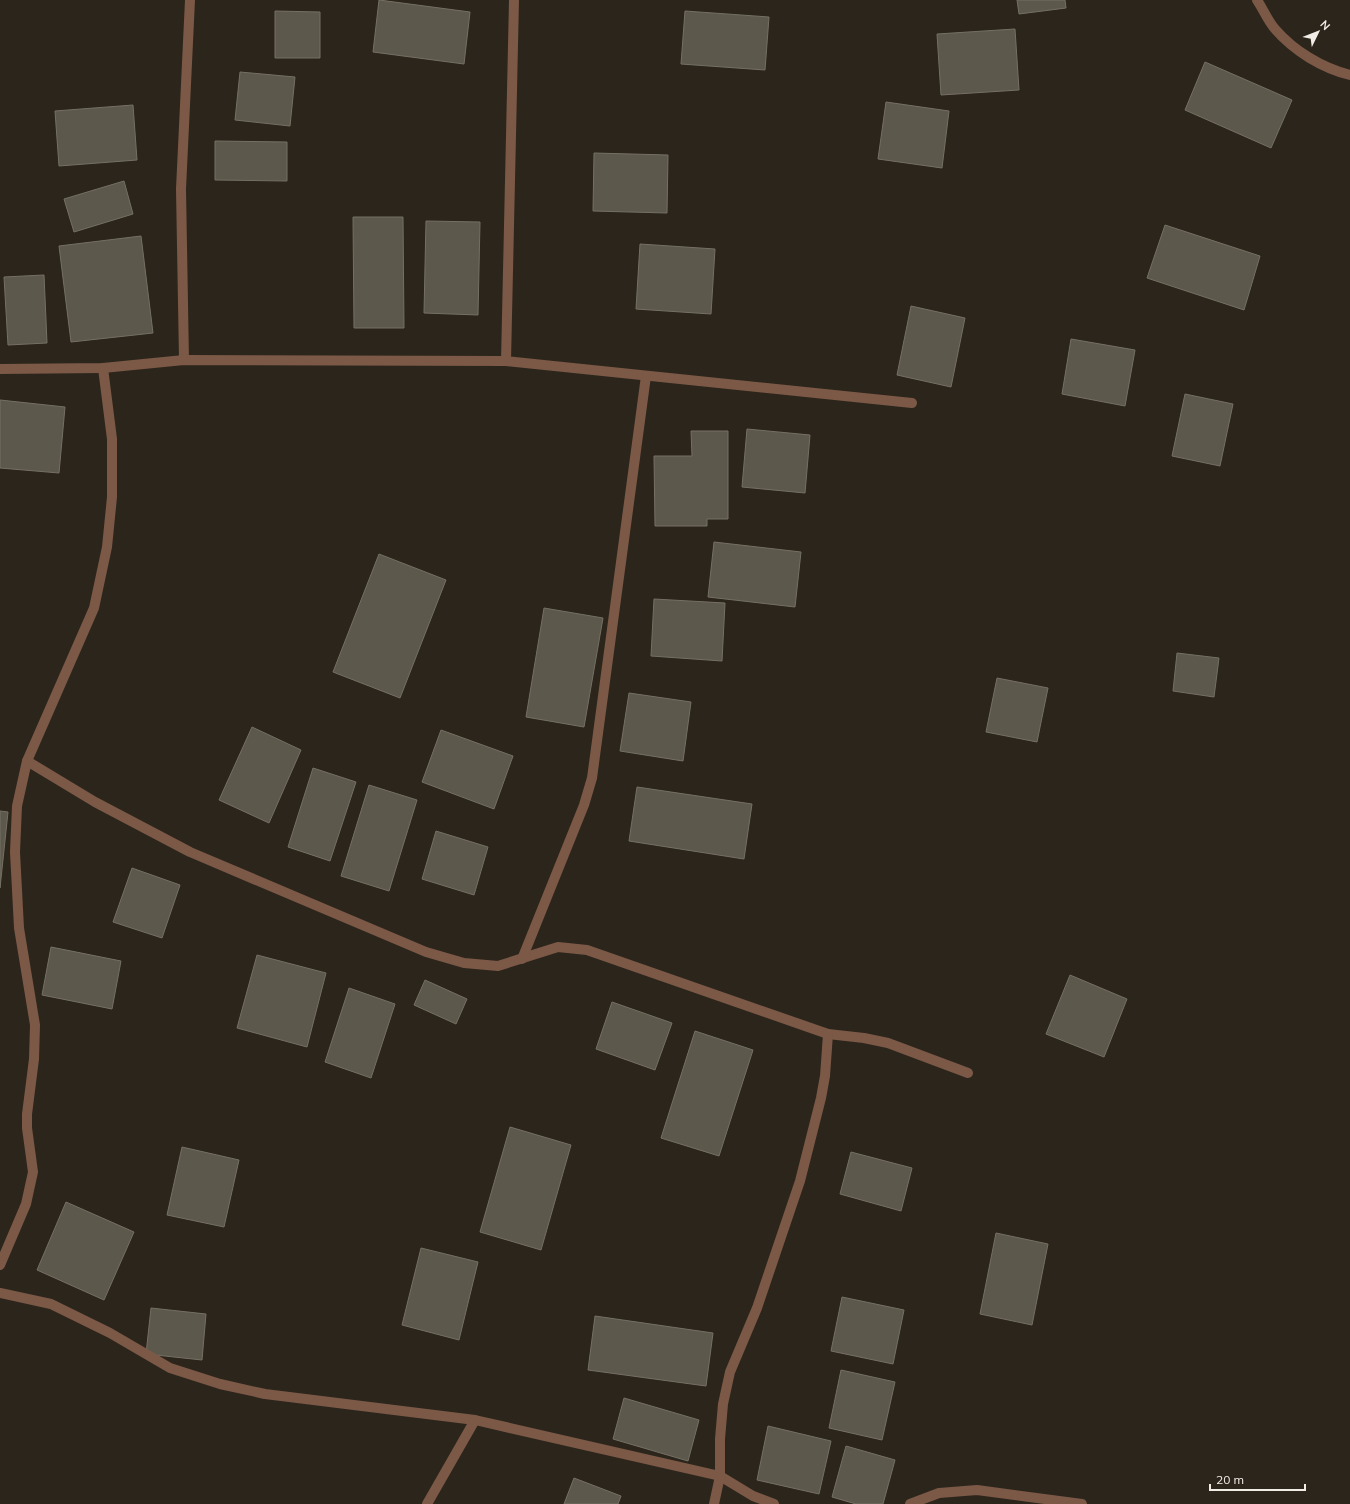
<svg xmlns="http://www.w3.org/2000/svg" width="1350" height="1504" viewBox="0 0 1350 1504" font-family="Mulish,sans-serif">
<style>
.building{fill:#5d584c;stroke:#757064}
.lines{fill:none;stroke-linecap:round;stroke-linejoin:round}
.minor{stroke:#7b5946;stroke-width:10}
</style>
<rect width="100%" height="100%" fill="#2c251c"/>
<g class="building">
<polygon points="379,0 470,12 464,64 373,52"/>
<polygon points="1017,0 1065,0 1066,8 1019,14"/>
<polygon points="275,11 320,12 320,58 275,58"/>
<polygon points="685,11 769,17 765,70 681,64"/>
<polygon points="1015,29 1019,90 941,95 937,34"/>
<polygon points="1205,62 1292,100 1271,148 1185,110"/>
<polygon points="240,72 295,77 290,126 235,120"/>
<polygon points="886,102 949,111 942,168 878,159"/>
<polygon points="133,105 137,160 59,166 55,111"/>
<polygon points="215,141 287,142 287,181 215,180"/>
<polygon points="594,153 668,155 667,213 593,211"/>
<polygon points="124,181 133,214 74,232 64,199"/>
<polygon points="353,217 403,217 404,328 354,328"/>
<polygon points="426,221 480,222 478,315 424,313"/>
<polygon points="1165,225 1260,256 1244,310 1147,278"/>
<polygon points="141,236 153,333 71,342 59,246"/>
<polygon points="640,244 715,249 711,314 636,309"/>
<polygon points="44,275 47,343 8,345 4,277"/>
<polygon points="911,306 965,318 951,387 897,375"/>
<polygon points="1071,339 1135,350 1125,406 1062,394"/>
<polygon points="1185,394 1233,404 1220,466 1172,456"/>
<polygon points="0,400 65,407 59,473 0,468"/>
<polygon points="747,429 810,435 805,493 742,487"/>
<polygon points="691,431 728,431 728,519 707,519 707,526 655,526 654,456 692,456"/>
<polygon points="714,542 801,552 795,607 708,597"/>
<polygon points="379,554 446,580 400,698 333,672"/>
<polygon points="654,599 725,603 722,661 651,656"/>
<polygon points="544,608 603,618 584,727 526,717"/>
<polygon points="1177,653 1219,658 1214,697 1173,691"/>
<polygon points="997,678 1048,688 1037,742 986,732"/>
<polygon points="629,693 691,702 683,761 620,751"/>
<polygon points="252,727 301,750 269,823 219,800"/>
<polygon points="441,730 513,756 494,809 422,782"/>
<polygon points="313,768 356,782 330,861 288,847"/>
<polygon points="369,785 417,800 389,891 341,876"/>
<polygon points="637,787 752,804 744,859 629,841"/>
<polygon points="0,811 8,812 0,888"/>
<polygon points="436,831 488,847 474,895 422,879"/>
<polygon points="132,868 180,885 162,938 113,922"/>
<polygon points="51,947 121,961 112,1009 42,995"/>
<polygon points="257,955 326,973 307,1047 237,1028"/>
<polygon points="1070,975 1127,999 1104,1057 1046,1034"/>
<polygon points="425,980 467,999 456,1024 414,1005"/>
<polygon points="349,988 395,1004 371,1078 325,1062"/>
<polygon points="612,1002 672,1023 655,1070 596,1049"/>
<polygon points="695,1031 753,1050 719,1156 661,1138"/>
<polygon points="510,1127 571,1145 541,1250 480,1232"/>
<polygon points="182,1147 239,1160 224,1227 167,1215"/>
<polygon points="851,1152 912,1168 901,1211 840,1194"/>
<polygon points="66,1202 134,1232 104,1300 37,1270"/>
<polygon points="996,1233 1048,1244 1032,1325 980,1314"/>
<polygon points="421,1248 478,1262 459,1340 402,1325"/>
<polygon points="842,1297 904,1310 893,1364 831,1351"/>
<polygon points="151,1308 206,1314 202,1360 146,1354"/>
<polygon points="595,1316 713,1333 706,1386 588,1370"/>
<polygon points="841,1370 895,1382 882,1440 829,1428"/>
<polygon points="624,1398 699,1420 688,1461 613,1439"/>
<polygon points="768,1426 831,1441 819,1494 757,1480"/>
<polygon points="846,1446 895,1460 883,1504 856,1504 832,1497"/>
<polygon points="574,1478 621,1496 618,1504 564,1504"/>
</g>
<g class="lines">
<g class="minor">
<path d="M1257 0C1263 9 1268 21 1275 29 1294 51 1322 68 1350 75"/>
<polyline points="184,360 181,189 190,0"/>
<polyline points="506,361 514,0"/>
<polyline points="0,369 103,368 184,360 506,361 912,403"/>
<polyline points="27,761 95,802 190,852 426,952 464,963 498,966 558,947 587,950 828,1034 864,1038 888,1043 968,1073"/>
<polyline points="522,959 584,805 592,778 646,376"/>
<polyline points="0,1265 26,1204 33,1172 27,1128 27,1114 34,1059 35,1025 19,928 15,852 17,806 27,761 94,608 107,547 112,497 112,439 103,368"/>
<polyline points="0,1293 51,1304 110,1333 170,1368 220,1384 265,1394 475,1420 720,1476 753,1496 774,1504"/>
<polyline points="427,1504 475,1420"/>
<polyline points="714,1504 720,1476 720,1439 723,1404 730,1372 757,1308 800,1181 821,1098 825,1076 828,1034"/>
<polyline points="910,1504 939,1493 977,1490 1082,1504"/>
</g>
</g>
<g transform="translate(1318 32) rotate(47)" stroke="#2c251c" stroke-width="3" paint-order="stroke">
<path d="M0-3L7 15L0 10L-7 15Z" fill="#f1ece6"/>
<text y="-6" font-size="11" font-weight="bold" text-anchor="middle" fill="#f1ece6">N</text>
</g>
<path d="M1210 1484v6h95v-6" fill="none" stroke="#f1ece6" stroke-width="2"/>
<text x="1216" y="1484" font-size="12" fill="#f1ece6" stroke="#2c251c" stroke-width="3" paint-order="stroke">20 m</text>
</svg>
